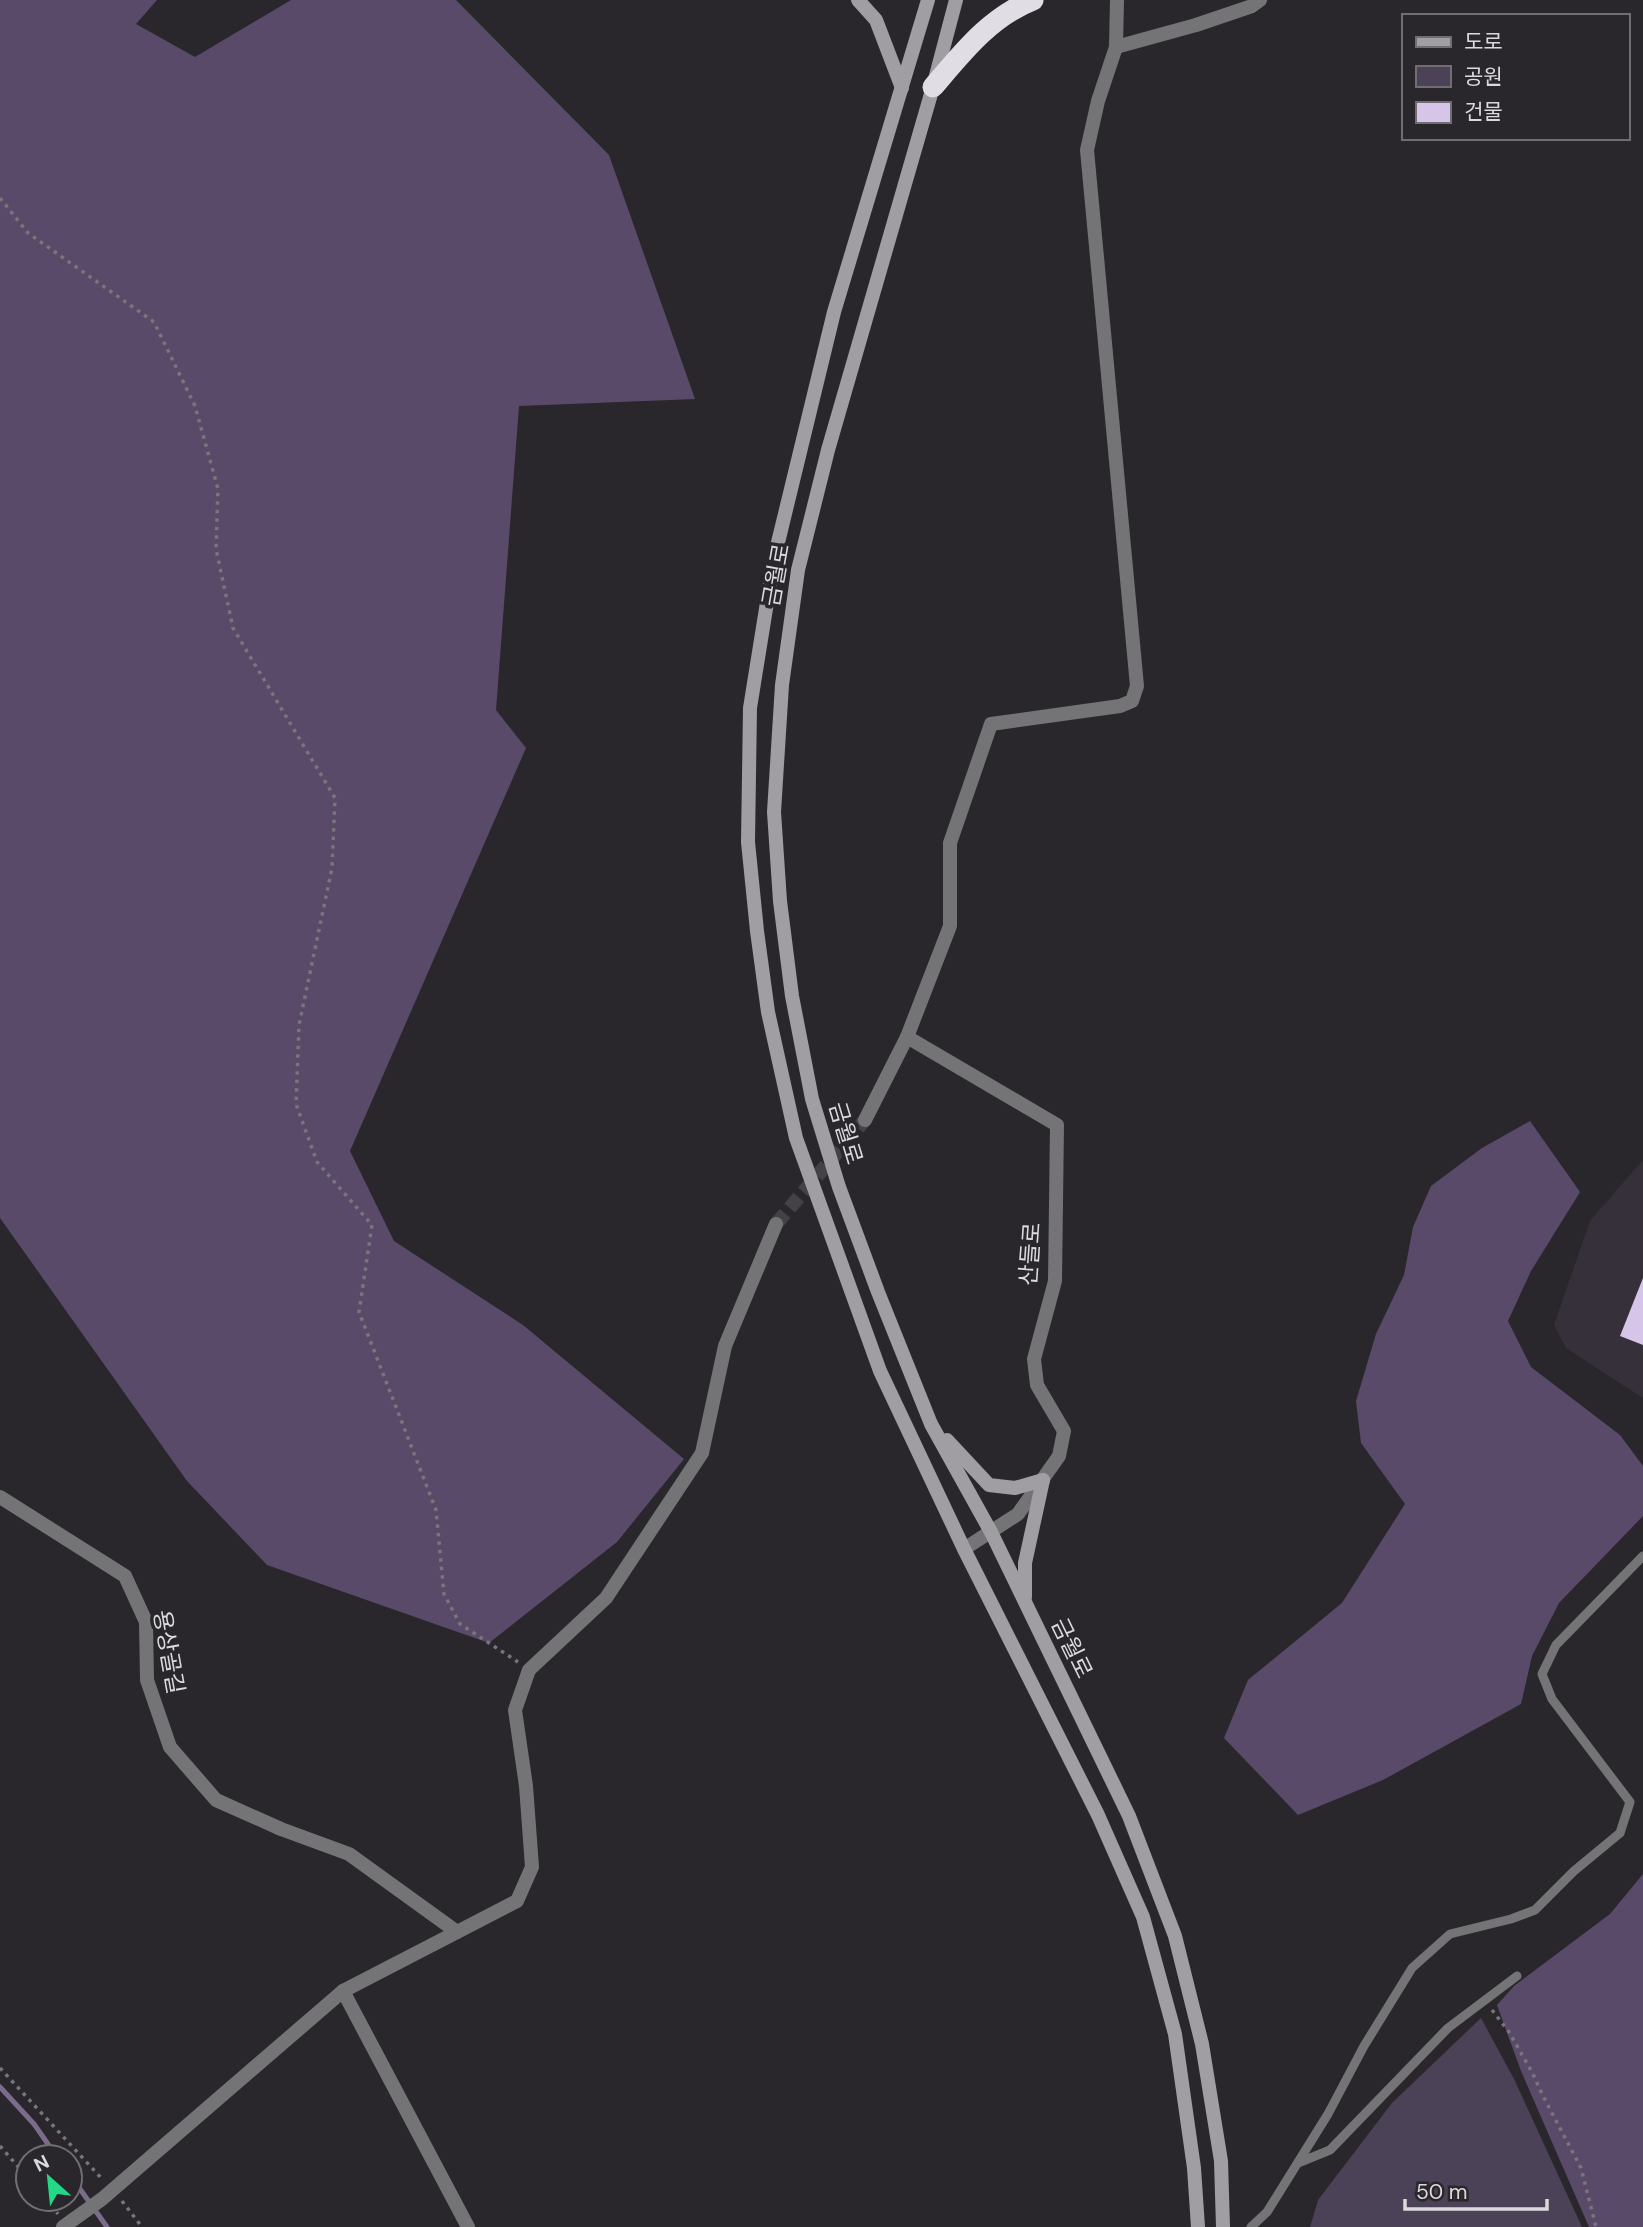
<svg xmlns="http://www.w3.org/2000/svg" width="1643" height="2227" viewBox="0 0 1643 2227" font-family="'DM Sans','Noto Sans KR',sans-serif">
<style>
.built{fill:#35303a}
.green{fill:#4c4257}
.forest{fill:#594a69}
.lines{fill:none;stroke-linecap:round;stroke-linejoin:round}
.stream{stroke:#7b6c8d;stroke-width:5}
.building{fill:#d6c4e9}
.minor-tunnel{stroke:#444246;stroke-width:14;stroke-dasharray:14 7;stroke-linecap:butt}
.path{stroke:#78767a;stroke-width:3.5;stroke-dasharray:3.5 5;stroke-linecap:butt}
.service{stroke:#747376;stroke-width:9}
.minor{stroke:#747376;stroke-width:14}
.secondary{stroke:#a09ea2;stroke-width:14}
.motorway{stroke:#e0dde4;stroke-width:21}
.labels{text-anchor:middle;stroke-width:7;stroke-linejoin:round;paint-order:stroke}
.street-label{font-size:23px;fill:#dad9dc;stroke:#29272c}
</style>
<rect width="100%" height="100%" fill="#29272c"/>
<polygon class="built" points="1643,1160 1643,1398 1566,1348 1554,1325 1590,1221"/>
<polygon class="green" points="1481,2018 1514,2079 1582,2227 1310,2227 1318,2200 1392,2103"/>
<g class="forest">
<polygon points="0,0 157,0 136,24 195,57 291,0 456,0 609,155 695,399 519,406 496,710 526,748 350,1151 394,1241 523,1325 684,1459 617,1542 489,1643 267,1565 187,1481 0,1218"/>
<polygon points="1530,1121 1580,1192 1531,1271 1508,1321 1531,1367 1620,1435 1643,1466 1643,1516 1559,1603 1532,1656 1521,1704 1383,1780 1298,1815 1224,1738 1248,1680 1342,1603 1405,1504 1361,1443 1356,1401 1376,1334 1404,1275 1413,1227 1431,1186 1482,1148"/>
<polygon points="1643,1874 1643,2227 1589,2227 1521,2071 1497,2005 1514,1986 1610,1914"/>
</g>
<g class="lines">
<g class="stream">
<polyline points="0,2087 34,2124 57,2157"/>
<polyline points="70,2175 107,2227"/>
</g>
</g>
<polygon class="building" points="1643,1278 1643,1345 1620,1336"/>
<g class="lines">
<polyline class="minor-tunnel" points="776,1224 865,1120"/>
<g class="path">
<polyline points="0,198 28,233 154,322 195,406 218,489 216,549 233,628 335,798 332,868 299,1025 296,1104 317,1162 372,1225 359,1312 436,1510 444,1594 460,1624 518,1662"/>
<polyline points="1492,2010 1509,2032 1532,2072 1542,2094 1581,2168 1596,2227"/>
<polyline points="0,2068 103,2180"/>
<polyline points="0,2146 28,2178"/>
<polyline points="46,2199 58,2214"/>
<polyline points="122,2201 142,2227"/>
</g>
<g class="service">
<polyline points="1298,2163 1330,2150 1448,2028 1517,1976"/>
<polyline points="1251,2227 1267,2212 1328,2114 1364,2046 1412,1968 1450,1934 1511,1919 1535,1910 1574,1871 1620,1833 1630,1802 1552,1699 1542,1674 1556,1645 1643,1556"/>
</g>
<g class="minor">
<polyline points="1116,47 1196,25 1252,6 1260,0"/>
<polyline points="907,1037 1057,1125 1055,1281 1034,1359 1037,1385 1064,1431 1059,1456 1018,1514 964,1549"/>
<polyline points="865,1120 907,1037 950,926 950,843 991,724 1120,706 1132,701 1137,686 1087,150 1098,101 1116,47 1117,0"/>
<polyline points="0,1497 125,1576 146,1622 147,1680 170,1747 216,1800 281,1829 349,1854 457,1932"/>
<polyline points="343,1991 468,2227"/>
<polyline points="63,2227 102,2199 343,1991 517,1901 532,1867 526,1786 515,1710 529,1670 606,1598 702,1453 725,1346 776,1224"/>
</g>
<g class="secondary">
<polyline points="858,0 876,20 902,88"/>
<polyline points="928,0 834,312 774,559 750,708 748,842 757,931 768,1012 796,1138 880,1371 964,1549 1098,1815 1143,1917 1175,2034 1194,2168 1198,2227"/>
<polyline points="956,0 933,87 828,450 798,570 782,685 774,812 780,901 792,996 812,1099 839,1187 878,1292 931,1424 991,1532 1129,1816 1175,1936 1202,2044 1221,2161 1223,2227"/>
<polyline points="947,1440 989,1485 1015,1488 1043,1480"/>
<polyline points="1025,1597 1025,1563 1043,1480"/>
</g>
<path class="motorway" d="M933 87C963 52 990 17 1033 0"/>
</g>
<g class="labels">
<g class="street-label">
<text transform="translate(776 575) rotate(-80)" y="8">금월로</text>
<text transform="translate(846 1133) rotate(73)" y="8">금월로</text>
<text transform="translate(1030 1254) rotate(-86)" y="8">산들로</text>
<text transform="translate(1072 1648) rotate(64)" y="8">금월로</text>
<text transform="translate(169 1652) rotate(80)" y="8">용상골길</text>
</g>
</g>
<rect x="1402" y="14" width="228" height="126" fill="#29272c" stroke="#706e72" stroke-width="2"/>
<rect x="1416" y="37" width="35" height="10" fill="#a09ea2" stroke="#706e72" stroke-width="2"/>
<text x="1464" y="49" font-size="21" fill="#dad9dc">도로</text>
<rect x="1416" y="66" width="35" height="21" fill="#4c4257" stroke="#706e72" stroke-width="2"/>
<text x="1464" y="84" font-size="21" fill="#dad9dc">공원</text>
<rect x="1416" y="102" width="35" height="21" fill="#d6c4e9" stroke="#706e72" stroke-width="2"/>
<text x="1464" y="119" font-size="21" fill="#dad9dc">건물</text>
<g transform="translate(49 2178) rotate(333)"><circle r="33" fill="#29272c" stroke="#706e72" stroke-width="2"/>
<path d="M0-5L12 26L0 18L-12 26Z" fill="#23d886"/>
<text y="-10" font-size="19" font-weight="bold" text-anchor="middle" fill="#dad9dc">N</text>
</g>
<path d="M1405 2199v10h142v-10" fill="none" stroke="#dad9dc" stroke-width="3.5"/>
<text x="1416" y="2199" font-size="21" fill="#dad9dc" stroke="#29272c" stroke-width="5" paint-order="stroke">50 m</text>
</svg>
